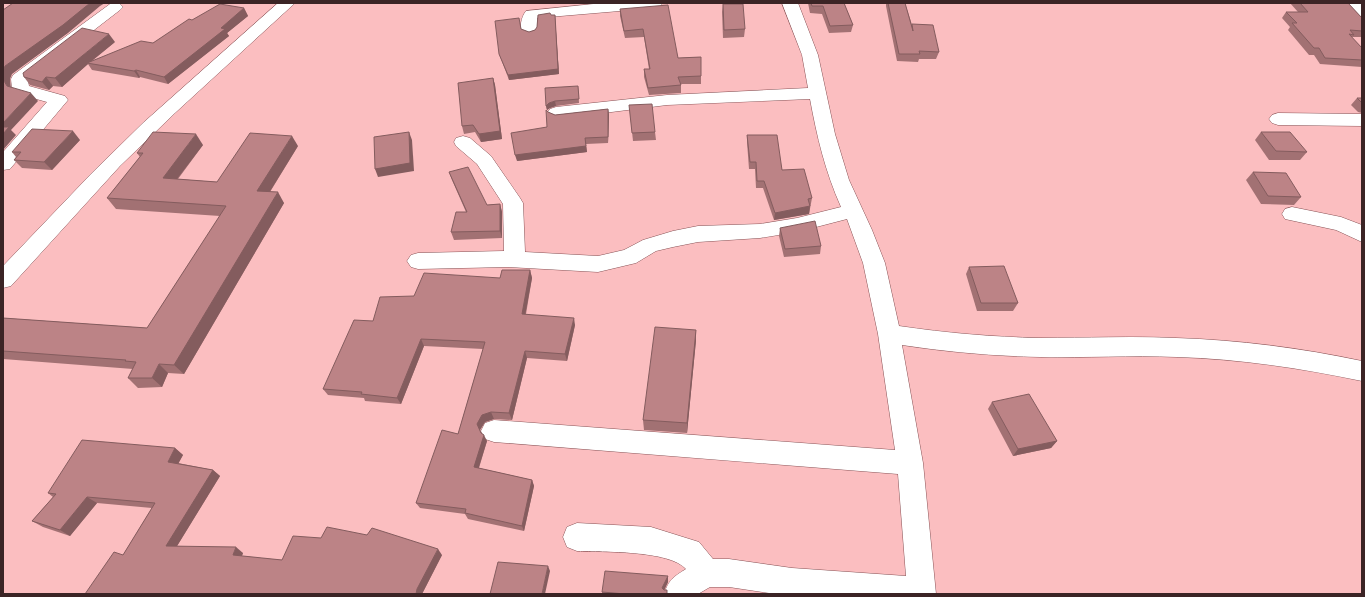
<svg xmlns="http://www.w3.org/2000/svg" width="1365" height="597" viewBox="0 0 1365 597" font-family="'Fira Sans Condensed',sans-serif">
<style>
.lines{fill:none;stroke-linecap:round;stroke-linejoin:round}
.street-casing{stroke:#885356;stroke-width:1}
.street{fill:#fff;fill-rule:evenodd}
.wall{fill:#a27173}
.shaded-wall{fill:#845c5e}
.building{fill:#bc8386;stroke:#845c5e}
</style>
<rect width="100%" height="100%" fill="#fbbec0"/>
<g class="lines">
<g class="street-casing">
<g id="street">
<polygon points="117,3 120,4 123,7 120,10 28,81 29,86 65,96 68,100 10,169 3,170 3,152 47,102 15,93 12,89 11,79 13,75 110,4"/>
<polygon points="278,3 295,3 175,113 120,166 11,286 3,288 3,266 91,174 143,123"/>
<path d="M603 3H663L660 6 655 8 537 18V31L535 34 529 36 523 34C519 28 521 17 526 11Z"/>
<path d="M782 3H798L818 55 835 134 849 180 872 230 885 263 899 326C946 333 993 337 1040 338 1086 338 1131 336 1176 338 1239 340 1301 348 1362 361V381C1301 368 1239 359 1177 357 1131 355 1086 358 1041 357 994 356 948 352 902 345L923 463 936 594H776L729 587H710L698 594H664C669 580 673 577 686 569 669 550 603 552 577 551L567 547 563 537 567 527 577 523 651 527 699 542 713 559H729L792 568 906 576 898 474 494 442 485 439 481 431 485 423 494 420 895 450 878 334 863 263 847 219 797 232 760 238 698 242 673 247 656 251 636 263 598 272 508 267 418 269 411 267 407 261 411 255 418 253 504 251 503 204 477 164 456 146 454 142 456 138 463 136 470 138 491 156 520 198 523 203 525 252 598 256 624 250 643 240 673 231 698 226 760 224 797 218 841 207C825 171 817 137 810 99L667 105 556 119 550 117 547 113 550 109 556 107 667 95 808 88 802 55Z"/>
<polygon points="1344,3 1361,3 1362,4 1362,18 1357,16"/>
<polygon points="1278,113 1362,114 1362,126 1278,125 1272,123 1269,119 1272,115"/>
<polygon points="1292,207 1341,217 1362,225 1362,242 1336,230 1285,219 1282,214 1285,209"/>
</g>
</g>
<use href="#street" class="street"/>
</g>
<g class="wall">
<polygon points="808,3 844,3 853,25 851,32 829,33 822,14 810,13"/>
<polygon points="886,3 905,3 912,25 939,52 936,59 919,59 918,62 897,61 886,6"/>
<polygon points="1290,3 1348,3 1362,18 1362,37 1351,37 1362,48 1362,67 1320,64 1314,55 1309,55 1288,30 1290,27 1282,18 1286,12 1298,12"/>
<polygon points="723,4 745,29 744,37 723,38 722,12"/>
<polygon points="244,8 248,16 227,33 229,36 168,84 140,77 139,78 92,70 88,64 62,87 53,86 49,90 30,85 24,77 115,42 92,61 153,43 192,20"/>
<polygon points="620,9 678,58 701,57 701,84 681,84 681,93 649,95 644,77 644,69 649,69 644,37 625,38 620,16"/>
<polygon points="551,15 555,20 559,74 509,80 501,59 499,54 521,29 529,32 535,30"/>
<polygon points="493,78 495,85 502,139 481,142 475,132 464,134 462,126"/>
<polygon points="578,86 579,103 556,106 550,108 547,110 546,106"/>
<polygon points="1357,98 1362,98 1362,113 1358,112 1351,105"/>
<polygon points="608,109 609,115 608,143 586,144 587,152 517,161 547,127 548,112 555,115"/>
<polygon points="630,113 655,132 656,140 633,141"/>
<polygon points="1261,132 1307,152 1300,160 1269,160 1255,140"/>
<polygon points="747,135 782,170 812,198 809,214 774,220 763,188 756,188 755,169 749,169 747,142"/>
<polygon points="80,140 52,170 22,168 14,160 16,157 12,152"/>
<polygon points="203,145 178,179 217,182 298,146 270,192 284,203 184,374 168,373 162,387 138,388 128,378 133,369 3,359 3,318 147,328 220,216 116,209 107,198 140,157 137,153"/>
<polygon points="449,172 487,205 500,204 502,212 502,238 454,240 451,232 466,212 452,180"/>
<polygon points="1253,172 1301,197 1294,205 1261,204 1246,180"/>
<polygon points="780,228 821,246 820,254 784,257 779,236"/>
<polygon points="969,267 1018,303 1013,311 977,311 966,274"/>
<polygon points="530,270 532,278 526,314 575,325 567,361 527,358 512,420 494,419 485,422 480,430 481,433 487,441 479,468 532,480 534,486 524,531 468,519 465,514 420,508 416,503 458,434 483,349 424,346 401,404 365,401 364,398 328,395 323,389 373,321 414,296 500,278"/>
<polygon points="696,330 696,340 687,433 644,430 643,420"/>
<polygon points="992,402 1057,441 1051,448 1013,456 988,409"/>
<polygon points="175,448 183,455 178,463 213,470 220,476 177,546 243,553 242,556 282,560 442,555 422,594 123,555 152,508 97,503 70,536 43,527 32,521 53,497 48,493"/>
<polygon points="668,576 668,582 664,590 667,590 667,594 602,594 602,592"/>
</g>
<g class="shaded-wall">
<polygon points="90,3 105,3 100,6 68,33 12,74 10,79 11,89 7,86 4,81 3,71 5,66"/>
<polygon points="244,8 248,16 227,33 229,36 168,84 164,77 221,28"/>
<polygon points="555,15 559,74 509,80 508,75"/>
<polygon points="109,34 115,42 89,63 87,63 88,64 62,87 55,78"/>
<polygon points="136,70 140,77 139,78 134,71"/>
<polygon points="46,77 53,86 49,90 42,82"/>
<polygon points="493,78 495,85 502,139 481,142 479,134"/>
<polygon points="31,93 38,101 11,130 16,135 3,150 3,123"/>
<polygon points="555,101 556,106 550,108 547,110 546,106 549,103"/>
<polygon points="608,109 609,115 608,143"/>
<polygon points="73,131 80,140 52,170 44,162"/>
<polygon points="409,132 412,140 414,171 378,177 375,169"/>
<polygon points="196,134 203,145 170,188 163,178"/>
<polygon points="292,136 298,146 264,201 257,191"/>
<polygon points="585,138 587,152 517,161 515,155"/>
<polygon points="278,192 284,203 184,374 174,365"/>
<polygon points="500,204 502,212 502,238 500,231"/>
<polygon points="810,206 809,214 774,220 775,213"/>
<polygon points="530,270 532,278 524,321 522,314"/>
<polygon points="574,318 575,325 567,361 565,354"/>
<polygon points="696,330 696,340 687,433 687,423"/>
<polygon points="421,339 424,346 401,404 397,398"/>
<polygon points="525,351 527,358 512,420 509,413"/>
<polygon points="159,364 168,373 162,387 152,378"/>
<polygon points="491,412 494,419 485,422 480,430 483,438 484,435 487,441 477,473 474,467 477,424 482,415"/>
<polygon points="1057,441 1051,448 1013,456 1018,449"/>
<polygon points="175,448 183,455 176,468 168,462"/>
<polygon points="213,470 220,476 174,551 166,546"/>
<polygon points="532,480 534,486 524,531 522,526"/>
<polygon points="87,497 97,503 70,536 60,530"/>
<polygon points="236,547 243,553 240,560 233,555"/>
<polygon points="438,549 442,555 422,594 416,594 417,589"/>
<polygon points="548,566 550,571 545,594 542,594"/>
<polygon points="668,576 668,582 663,593 662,588"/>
</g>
<g class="building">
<polygon points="13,3 90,3 63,25 5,66 3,71 3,10"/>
<polygon points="811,3 844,3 853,25 830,26 823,6 812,6"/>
<polygon points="888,3 905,3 913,31 912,24 933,25 939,52 919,51 920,54 899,54"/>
<polygon points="1300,3 1348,3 1362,18 1362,31 1350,30 1354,35 1349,34 1362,48 1362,60 1325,58 1319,48 1314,48 1292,23 1297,23 1286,12 1308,12"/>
<polygon points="220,4 244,8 221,28 225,29 164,77 136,70 134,71 87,63 141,41 153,43 189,19 192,20"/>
<polygon points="723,4 743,4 745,29 724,30"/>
<polygon points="668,5 678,58 701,57 701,76 678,77 681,85 648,88 644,69 650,69 643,29 624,31 620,9"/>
<polygon points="550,13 551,15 555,15 558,69 508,75 499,54 495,21 519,18 521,29 529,32 535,30 537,27 538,15"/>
<polygon points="82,28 109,34 55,78 46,77 42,82 24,77 23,73"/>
<polygon points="3,72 4,81 7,86 31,93 3,123"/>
<polygon points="493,78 500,131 479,134 473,125 462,126 458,83"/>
<polygon points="578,86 579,99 555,101 549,103 546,106 545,88"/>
<polygon points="1357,98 1362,98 1362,103"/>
<polygon points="652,104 655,132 632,133 629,105"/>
<polygon points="608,109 608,137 585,138 586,146 515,155 511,133 547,127 546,110 548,112 555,115"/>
<polygon points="3,127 9,127 3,134"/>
<polygon points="32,129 73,131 44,162 14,160 21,152 12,152"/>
<polygon points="153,132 196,134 163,178 217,182 250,133 292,136 257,191 278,192 174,365 159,364 152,378 128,378 136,362 125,361 126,360 3,351 3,318 147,328 226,206 107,198 143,153 137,153"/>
<polygon points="409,132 410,163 375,169 374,137"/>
<polygon points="1261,132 1290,132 1307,152 1276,151"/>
<polygon points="747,135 777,135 782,170 804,169 812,198 808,199 810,206 775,213 764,181 757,181 756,162 750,162"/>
<polygon points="468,167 487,205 500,204 500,231 451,232 456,212 467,212 449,172"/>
<polygon points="1253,172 1286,173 1301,197 1268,196"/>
<polygon points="815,221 821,246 785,249 780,228"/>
<polygon points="1004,266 1018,303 981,303 969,267"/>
<polygon points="502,270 530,270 522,314 574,318 565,354 525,351 509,413 491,412 482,415 477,424 481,433 484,435 474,467 532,480 522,526 465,513 466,509 416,503 442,430 458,434 485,342 421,339 397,398 361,394 362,392 323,389 354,320 373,321 380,297 414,296 424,273 500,278"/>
<polygon points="655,327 696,330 687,423 643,420"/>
<polygon points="1029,394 1057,441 1018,449 992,402"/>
<polygon points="82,440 175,448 168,462 213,470 166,546 236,547 233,555 282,560 293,536 321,538 327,527 367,535 372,528 438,549 417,589 416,594 85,594 114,552 123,555 155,503 87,497 60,530 32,521 56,494 48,493"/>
<polygon points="498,562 548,566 542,594 490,594"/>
<polygon points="605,571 668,576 662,588 664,590 667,590 667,594 625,594 602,592"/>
</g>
<rect width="1365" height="597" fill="none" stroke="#3b2425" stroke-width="8"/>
</svg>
